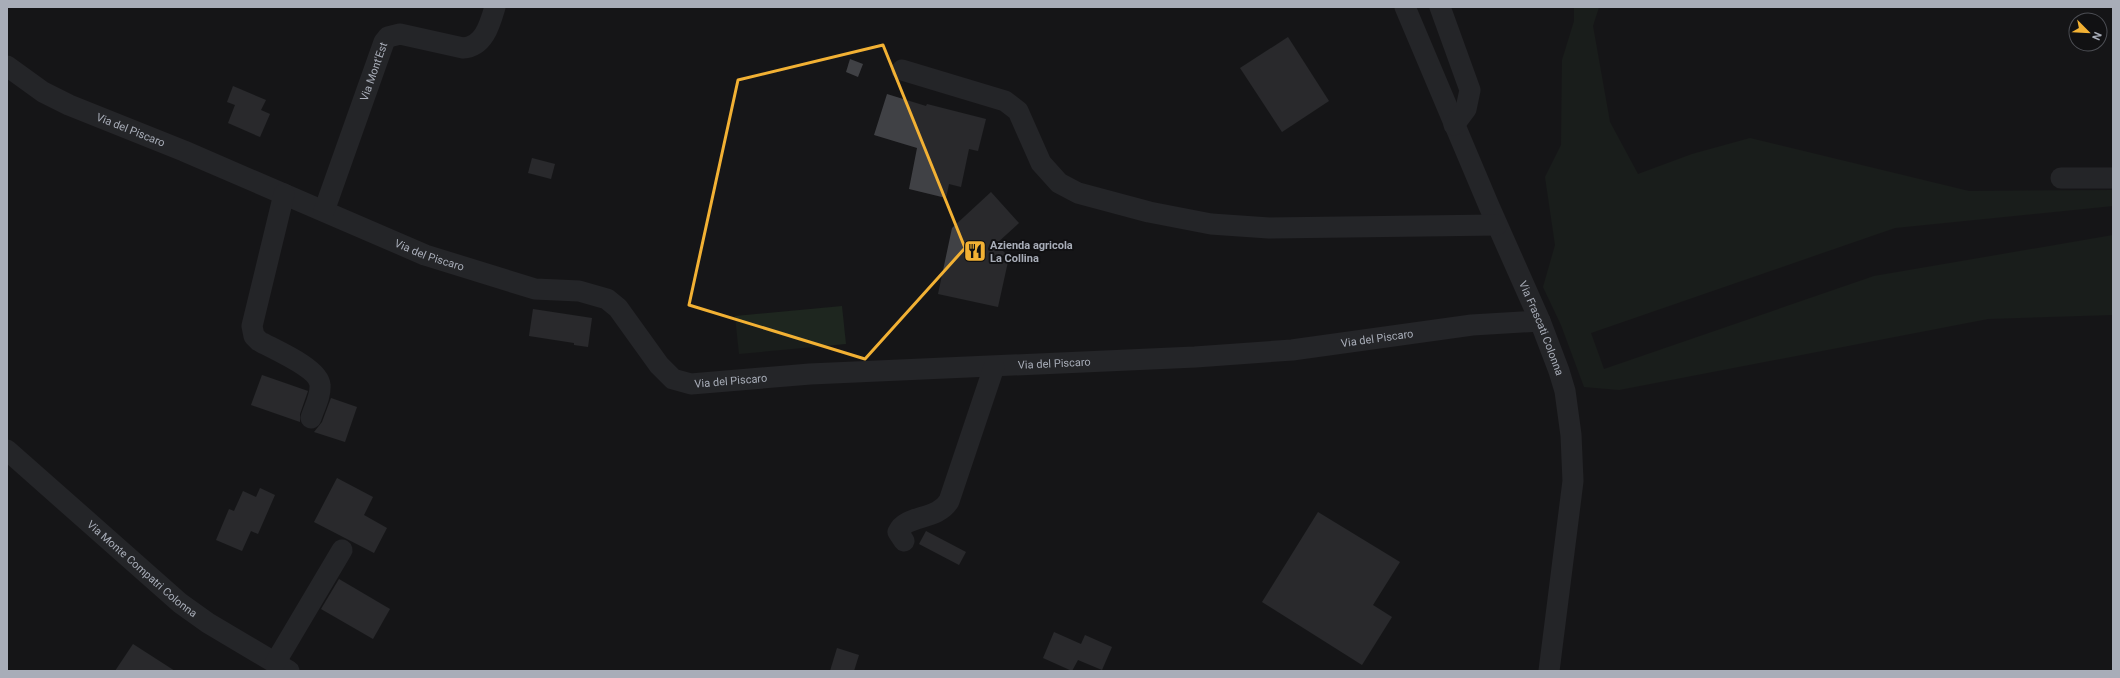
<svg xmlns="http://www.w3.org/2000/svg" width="2120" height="678" viewBox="0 0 2120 678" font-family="Roboto,sans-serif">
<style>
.green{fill:#1e261f}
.building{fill:#404145}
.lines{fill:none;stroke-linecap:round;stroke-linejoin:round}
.minor{stroke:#37383d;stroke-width:21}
.marked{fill:none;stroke:#f2b134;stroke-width:3;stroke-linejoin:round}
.labels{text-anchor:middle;stroke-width:4;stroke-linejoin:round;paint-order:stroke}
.street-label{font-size:11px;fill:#a8adb8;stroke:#111113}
.poi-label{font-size:11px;font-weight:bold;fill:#a8adb8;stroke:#111113;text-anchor:start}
</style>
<rect width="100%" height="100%" fill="#161618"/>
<g class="green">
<polygon points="1574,7 1599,7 1593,26 1610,122 1638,174 1692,154 1750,138 1969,191 2113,190 2113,206 1895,228 1591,333 1604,369 1874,276 2113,235 2113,315 1988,319 1619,390 1584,387 1561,325 1543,287 1555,245 1545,177 1561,145 1562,60 1574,21"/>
<polygon points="842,306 846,344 739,354 735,316"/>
</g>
<g class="building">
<polygon points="1288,37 1329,101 1282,132 1240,68"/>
<polygon points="850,59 863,64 858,77 846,72"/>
<polygon points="233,86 266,100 261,110 270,114 260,137 228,123 235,105 227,102"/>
<polygon points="887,94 926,106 927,104 986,119 978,151 969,149 961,187 949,184 946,198 909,189 917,148 874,135"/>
<polygon points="532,158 555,164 551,179 528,173"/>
<polygon points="991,192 1019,223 996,244 1009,257 998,307 938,294 952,228"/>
<polygon points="533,309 592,318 588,347 574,345 574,343 529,336"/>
<polygon points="262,375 308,391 300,414 300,422 251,405"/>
<polygon points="331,398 357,407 345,442 314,432 322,422"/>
<polygon points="337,478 373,497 364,515 387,528 374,553 314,522"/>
<polygon points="260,488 275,495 258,534 251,531 242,551 216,540 229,509 234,511 243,491 256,497"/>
<polygon points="1318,512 1400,562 1373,605 1392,617 1362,665 1262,602"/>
<polygon points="926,531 966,552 959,565 919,544"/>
<polygon points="339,579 390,609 373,639 321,609"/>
<polygon points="1054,632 1081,644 1085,635 1112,647 1102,670 1078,660 1072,671 1043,658"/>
<polygon points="133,644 175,671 115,671"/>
<polygon points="837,648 859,655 854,671 830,671"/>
</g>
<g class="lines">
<g class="minor">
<path id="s1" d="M1405 7 1489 206 1540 321 1559 371 1565 391 1571 435 1573 481 1549 671"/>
<polyline points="1440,7 1470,90 1466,109 1454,125"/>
<path id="s2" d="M7 66 43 92 69 105 184 151 425 255 535 289 579 291 607 299 618 308 659 365 673 379 691 384 810 374 1195 357 1292 350 1472 325 1540 321"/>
<polyline points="902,70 1005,101 1018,111 1041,163 1059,183 1078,193 1149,212 1211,224 1269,228 1497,225"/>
<polyline points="2061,178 2113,178"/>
<path d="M284 194 252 326 254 336 259 341C273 349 319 368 320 385 321 396 314 408 311 418"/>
<path id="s3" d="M324 211 384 42 388 37 400 34 463 48C484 47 490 24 495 7"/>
<path id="s4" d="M7 450 180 603 208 623 289 671"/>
<path d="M904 541 898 532C906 514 937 521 949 501L994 367"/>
<polyline points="275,663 342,550"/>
</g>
</g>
<path d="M0 0H2120V678H0ZM883 45 965 248 865 359 689 305 738 80Z" fill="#161618" fill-opacity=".55" fill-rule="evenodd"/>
<path class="marked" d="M883 45 965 248 865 359 689 305 738 80Z"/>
<defs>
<g id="restaurant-square" transform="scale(1.15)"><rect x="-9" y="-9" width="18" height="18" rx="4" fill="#f2b134" stroke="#111113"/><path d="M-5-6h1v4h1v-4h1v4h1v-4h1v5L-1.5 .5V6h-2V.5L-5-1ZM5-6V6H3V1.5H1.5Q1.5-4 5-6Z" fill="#111"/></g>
</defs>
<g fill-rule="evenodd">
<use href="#restaurant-square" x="975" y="251"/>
</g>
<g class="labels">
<g class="street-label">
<text dy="4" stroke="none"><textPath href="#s3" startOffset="148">Via Mont'Est</textPath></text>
<text dy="4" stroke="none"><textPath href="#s2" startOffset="140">Via del Piscaro</textPath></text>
<text dy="4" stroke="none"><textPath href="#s2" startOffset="464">Via del Piscaro</textPath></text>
<text dy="4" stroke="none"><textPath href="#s1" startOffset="349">Via Frascati Colonna</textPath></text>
<text dy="4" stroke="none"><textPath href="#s2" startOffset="1459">Via del Piscaro</textPath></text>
<text dy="4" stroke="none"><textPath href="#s2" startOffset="1135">Via del Piscaro</textPath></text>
<text dy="4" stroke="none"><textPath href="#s2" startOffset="811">Via del Piscaro</textPath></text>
<text dy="4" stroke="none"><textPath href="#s4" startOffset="180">Via Monte Compatri Colonna</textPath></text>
</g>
<g class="poi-label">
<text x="990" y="249">Azienda agricola<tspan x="990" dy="13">La Collina</tspan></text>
</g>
</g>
<rect width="2120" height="678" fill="none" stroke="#a8adb8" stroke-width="16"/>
<g transform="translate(2088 32) rotate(114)"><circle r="19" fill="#111113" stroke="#4d4f55"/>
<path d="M0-3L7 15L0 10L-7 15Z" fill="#f2b134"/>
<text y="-6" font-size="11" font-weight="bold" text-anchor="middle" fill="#a8adb8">N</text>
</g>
</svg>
